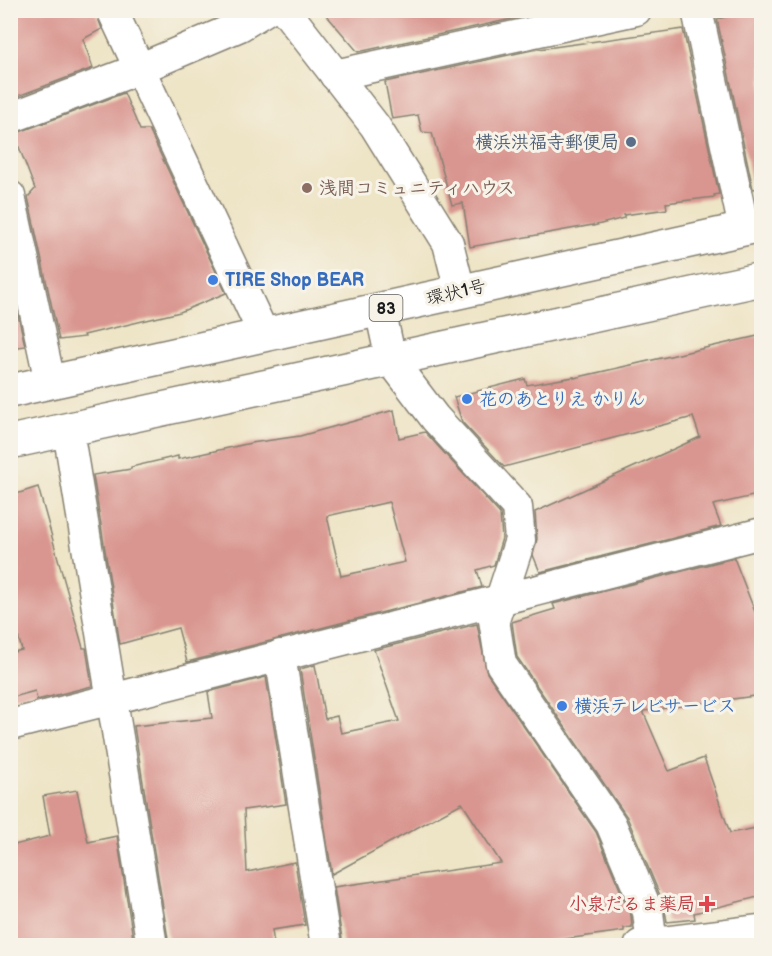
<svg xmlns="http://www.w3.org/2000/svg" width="772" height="956" viewBox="0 0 772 956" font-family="'Balsamiq Sans','Klee One',sans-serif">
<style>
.building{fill:#d99690;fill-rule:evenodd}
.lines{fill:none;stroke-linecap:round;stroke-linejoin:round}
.street-casing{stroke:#858071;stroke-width:33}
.secondary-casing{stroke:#858071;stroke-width:36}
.primary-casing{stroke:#858071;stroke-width:36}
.street{stroke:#fff;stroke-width:30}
.secondary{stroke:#fff;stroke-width:33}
.primary{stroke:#fff;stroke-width:33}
.service-dot{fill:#5c6f8a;stroke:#f7f3e8;stroke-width:2}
.education-dot{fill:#8d6e63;stroke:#f7f3e8;stroke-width:2}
.shop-dot{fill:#3f7fe0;stroke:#f7f3e8;stroke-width:2}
.health-dot{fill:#e0444e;stroke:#f7f3e8;stroke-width:2}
.labels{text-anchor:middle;stroke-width:6;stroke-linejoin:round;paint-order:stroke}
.shield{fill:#f7f3e8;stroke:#5e5c59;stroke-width:1.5}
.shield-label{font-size:16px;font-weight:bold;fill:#1c1c1c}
.service-label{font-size:18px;font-weight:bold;fill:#4e5e75;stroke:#f7f3e8;text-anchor:end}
.education-label{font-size:18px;font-weight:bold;fill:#785e54;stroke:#f7f3e8;text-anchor:start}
.shop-label{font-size:18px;font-weight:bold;fill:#366cbe;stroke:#f7f3e8;text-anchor:start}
.street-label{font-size:18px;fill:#1c1c1c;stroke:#f7f3e8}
.health-label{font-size:18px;font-weight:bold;fill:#be3a42;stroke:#f7f3e8;text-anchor:end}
</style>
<rect width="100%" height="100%" fill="#f7f3e8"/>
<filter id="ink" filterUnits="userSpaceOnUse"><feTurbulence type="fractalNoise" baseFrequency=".0167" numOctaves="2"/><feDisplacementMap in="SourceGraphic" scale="12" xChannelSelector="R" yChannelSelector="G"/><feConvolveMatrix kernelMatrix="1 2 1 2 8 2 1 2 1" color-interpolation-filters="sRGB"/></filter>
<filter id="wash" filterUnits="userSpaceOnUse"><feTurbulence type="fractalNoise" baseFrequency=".008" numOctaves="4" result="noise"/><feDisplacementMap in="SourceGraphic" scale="24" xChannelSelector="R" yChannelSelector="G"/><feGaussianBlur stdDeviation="1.35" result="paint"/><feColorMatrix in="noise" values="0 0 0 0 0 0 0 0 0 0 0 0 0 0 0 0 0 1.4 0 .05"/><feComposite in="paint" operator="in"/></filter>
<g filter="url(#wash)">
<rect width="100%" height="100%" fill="#eee4c6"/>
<g id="blocks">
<g class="building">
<polygon points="10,10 95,10 102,29 83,39 93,68 10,99"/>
<polygon points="322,10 524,10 525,16 358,52"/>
<polygon points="756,10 762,10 762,188 753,189 717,19"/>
<polygon points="683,29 719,194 714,195 715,197 666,203 667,209 624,215 624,218 593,226 593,225 470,247 463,203 452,205 432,133 422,132 418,115 392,119 385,82 532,50"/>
<polygon points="124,93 140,130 149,130 226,293 180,312 84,335 85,337 59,340 28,197 35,189 14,134"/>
<polygon points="10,280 25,346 10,348"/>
<polygon points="762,335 762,494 713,505 721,526 540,572 533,555 537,539 535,512 700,437 693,417 504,467 462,422 454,397 525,379 527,385 574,377 574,378"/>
<path d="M394 410 399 438 425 432 500 514 502 538 494 565 477 570 482 587 187 662 178 628 120 644 93 475 131 469V467L178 456V459L251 443 300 436ZM389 502 405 562 341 576 327 516Z"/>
<polygon points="38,487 83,648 86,648 92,686 37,700 35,691 10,698 10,653 22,650 10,609 10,496"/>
<polygon points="734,558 762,630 762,695 643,711 669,771 704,758 730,833 762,827 762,896 694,913 695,919 667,922 664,905 627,817 517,657 512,622 555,609 553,604"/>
<polygon points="477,624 487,673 596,832 631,916 632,927 624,928 624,931 521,945 343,945 334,887 501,863 462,803 332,874 300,669 315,665 325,719 337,716 341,733 399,721 374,650"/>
<polygon points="266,677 286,804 244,810 247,872 295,862 305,925 272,930 274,945 169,945 134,726 212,718 208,692"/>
<polygon points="77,790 88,842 117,836 134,945 10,945 10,846 50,836 43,796"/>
</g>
</g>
</g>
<g filter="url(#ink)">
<use href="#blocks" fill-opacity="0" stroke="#858071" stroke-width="1.5"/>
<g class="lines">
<g class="street-casing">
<g id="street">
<polyline points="112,10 264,335"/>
<polyline points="285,10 375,126 448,243 460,291"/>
<polyline points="697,10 744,229"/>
<polyline points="335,75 636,10"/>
<polyline points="10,118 139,69 240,26 266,10"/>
<polyline points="10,196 50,382"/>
<polyline points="380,309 391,360 435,418 517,507 520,540 494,620 501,664 611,824 648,912 652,946"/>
<polyline points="68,430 152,946"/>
<polyline points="280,655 326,946"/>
<path d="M10 725C261 660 511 598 762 533"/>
</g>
</g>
<g class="secondary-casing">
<polyline id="secondary" points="641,946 762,931"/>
</g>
<g class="primary-casing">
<g id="primary">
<polyline points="10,391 762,225"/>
<polyline points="10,442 762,279"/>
</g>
</g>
<use href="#street" class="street"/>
<use href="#secondary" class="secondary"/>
<use href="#primary" class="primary"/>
</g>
</g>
<circle class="service-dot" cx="631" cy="142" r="6"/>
<circle class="education-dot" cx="307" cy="188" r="6"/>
<g class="shop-dot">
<circle cx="213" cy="280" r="6"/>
<circle cx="467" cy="399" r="6"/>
<circle cx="562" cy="706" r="6"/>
</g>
<path class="health-dot" d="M704 895h6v6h6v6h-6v6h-6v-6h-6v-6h6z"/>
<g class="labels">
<rect class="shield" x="369.5" y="295" width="33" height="26" rx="4.5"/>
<g class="shield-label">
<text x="386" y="314">83</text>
</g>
<g class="service-label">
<text x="619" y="148">横浜洪福寺郵便局</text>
</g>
<g class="education-label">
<text x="319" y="194">浅間コミュニティハウス</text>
</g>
<g class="shop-label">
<text x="225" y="286">TIRE Shop BEAR</text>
<text x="479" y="405">花のあとりえ かりん</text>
<text x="574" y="712">横浜テレビサービス</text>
</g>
<g class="street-label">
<text transform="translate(456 292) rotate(-13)" y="6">環状1号</text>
</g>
<g class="health-label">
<text x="695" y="910">小泉だるま薬局</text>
</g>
</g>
<rect width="772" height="956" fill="none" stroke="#f7f3e8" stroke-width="36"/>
</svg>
